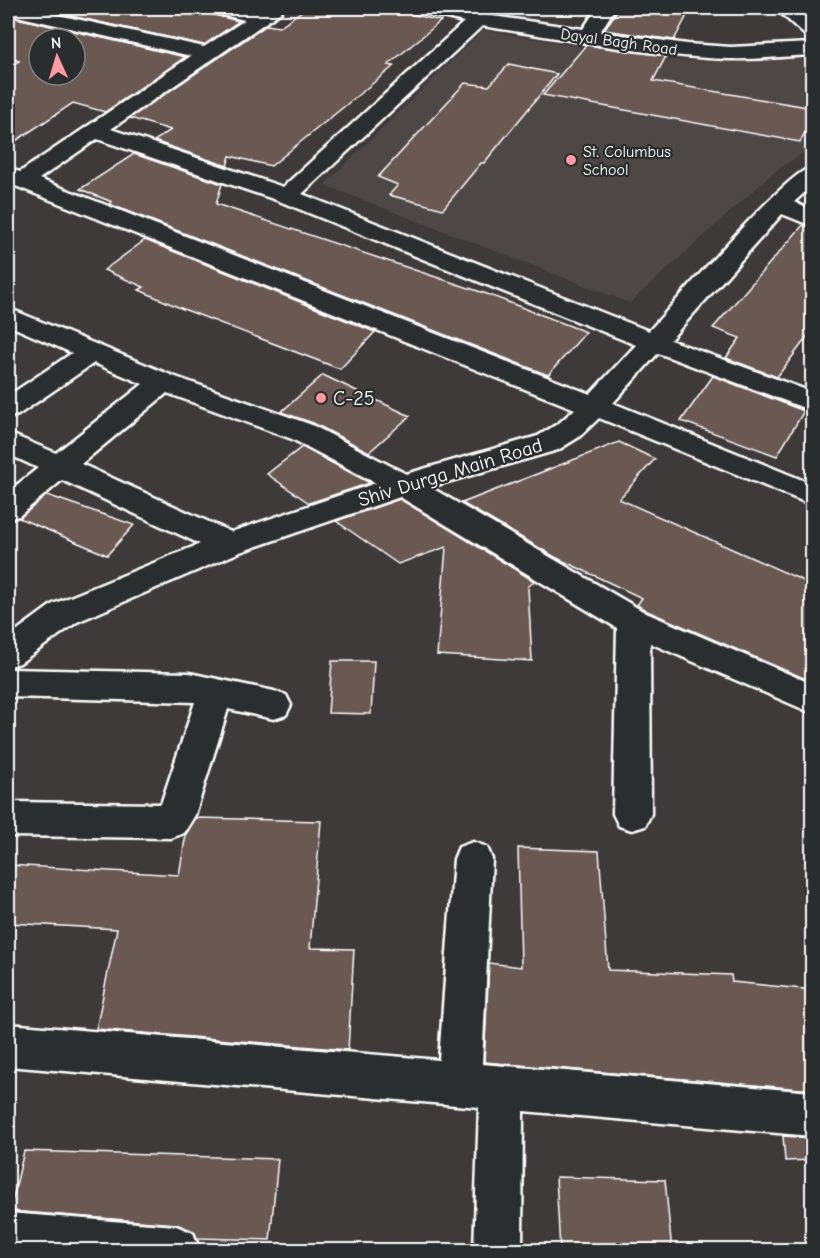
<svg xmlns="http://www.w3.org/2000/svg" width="820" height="1258" viewBox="0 0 820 1258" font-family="'Comic Neue',sans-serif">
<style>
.built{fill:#4e4745}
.building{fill:#6a5953;stroke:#fff;stroke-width:1.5;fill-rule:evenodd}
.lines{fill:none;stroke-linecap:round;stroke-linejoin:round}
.street-casing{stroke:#fff;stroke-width:5}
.secondary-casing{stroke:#fff;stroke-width:5}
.street{fill:#2a2d2e;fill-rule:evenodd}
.secondary{fill:#2a2d2e;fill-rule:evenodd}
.poi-dot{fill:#ff9aa2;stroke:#2a2d2e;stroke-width:2}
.labels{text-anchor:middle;stroke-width:4.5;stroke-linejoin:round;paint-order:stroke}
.far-street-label{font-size:16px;fill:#fff;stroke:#2a2d2e}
.far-poi-label{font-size:16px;fill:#fff;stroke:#2a2d2e;text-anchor:start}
.poi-label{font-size:20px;fill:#fff;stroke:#2a2d2e;text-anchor:start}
.street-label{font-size:20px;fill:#fff;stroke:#2a2d2e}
</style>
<rect width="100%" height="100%" fill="#3d3a39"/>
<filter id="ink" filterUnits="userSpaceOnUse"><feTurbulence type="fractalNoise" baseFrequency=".0167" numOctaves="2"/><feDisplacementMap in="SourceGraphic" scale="12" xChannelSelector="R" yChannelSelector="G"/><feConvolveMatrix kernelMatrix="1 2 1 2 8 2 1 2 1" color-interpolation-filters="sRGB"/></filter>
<g filter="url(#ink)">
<polygon class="built" points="483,30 656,60 726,61 812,57 812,147 773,173 630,303 324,185"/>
<g class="building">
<polygon points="34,8 185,8 239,21 204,45"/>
<polygon points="306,8 367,8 386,12 389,9 441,21 388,65 394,66 271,166 230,156 227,166 154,141 171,130 130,118 267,25 279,27"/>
<polygon points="619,8 691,8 674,40 604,30"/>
<path d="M8 16 185 57 105 112 73 103 8 146V68L19 61 8 57ZM39 39H75V75H39Z"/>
<polygon points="586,45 666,56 653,81 813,108 813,117 800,142 543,95"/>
<polygon points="509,64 557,74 484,163 481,163 443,209 389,195 398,185 378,177 465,83 489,86"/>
<polygon points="134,154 222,184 216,204 487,294 586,332 548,375 109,204 112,202 80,189"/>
<polygon points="803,225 813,228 813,329 777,377 726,358 740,338 713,328"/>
<polygon points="145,240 375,332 340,369 178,307 139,290 144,287 104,270"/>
<polygon points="323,375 410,416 369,452 313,423 281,412"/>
<polygon points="713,376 804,411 777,456 681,421"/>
<polygon points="619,442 655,459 619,499 813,585 813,682 647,611 637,605 642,598 555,557 462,503"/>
<polygon points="302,447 370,483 309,503 267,474"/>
<polygon points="47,495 134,525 107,555 19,518"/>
<polygon points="400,499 534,581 528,587 532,661 437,655 446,547 398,564 336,521"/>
<polygon points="332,661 374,661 371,714 328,713"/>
<polygon points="196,818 321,821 310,948 354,949 348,1050 96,1029 117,929 8,923 8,865 179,875 186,834"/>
<polygon points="518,848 599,851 608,970 731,975 732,982 813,990 813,1090 484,1062 489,963 521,967"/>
<polygon points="783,1136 813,1138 813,1160 785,1161"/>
<polygon points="24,1151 278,1159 270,1240 197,1238 194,1231 176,1224 10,1211"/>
<polygon points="556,1177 665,1180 672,1251 560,1251"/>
</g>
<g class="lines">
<g class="street-casing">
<g id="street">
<path d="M8 8H26L204 47 245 20 209 12 207 8H240L257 11 262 8H283L281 12 111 129 283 187 464 22 420 12 418 8H449L478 14 583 29 597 8H615L600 32 687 44 731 47 812 43V55C785 56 756 60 729 59 647 56 563 38 482 26L302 194 649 331C674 304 786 172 812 167V186L794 202 812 211V226L782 214 670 340 812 392V411L658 353 613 403 812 484V505L599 418 579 437 558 450 430 487 646 613 812 684V713L650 643 651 814 645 826 632 830 619 826 613 814 617 628 400 497 240 552 77 622 20 663 8 667V637L53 604 200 544 62 480 19 516 8 519V492L38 468 8 454V433L56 453 143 384 94 363 18 415 8 418V396L72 353 8 325V308L173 376 312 425 406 474 538 436 559 423 575 409 8 183V168L20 172 191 56 8 14ZM97 139 279 201 636 345 590 394 39 179ZM167 393 292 439 376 483 231 532 81 464Z"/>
<polygon points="8,669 189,673 274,691 286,695 291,705 286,715 274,719 228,709 195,815 184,833 171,838 8,836 8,802 161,804 195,702 8,697"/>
<polygon points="473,842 487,847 492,859 482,1064 812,1092 812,1136 523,1111 522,1250 474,1250 479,1107 8,1066 8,1024 439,1060 454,859 459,847"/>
<polygon points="8,1213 176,1226 193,1233 200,1250 8,1250"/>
</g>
</g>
<g class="secondary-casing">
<polygon id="secondary" points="775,8 795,8 812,22 812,37 805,35"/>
</g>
<use href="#street" class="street"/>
<use href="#secondary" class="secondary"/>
</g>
</g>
<g class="poi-dot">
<circle cx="571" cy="160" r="6"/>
<circle cx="321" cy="398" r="6"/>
</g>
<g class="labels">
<g class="far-street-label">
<text transform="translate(619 41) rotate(8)" y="6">Dayal Bagh Road</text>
</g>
<g class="far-poi-label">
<text x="583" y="157">St. Columbus<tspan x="583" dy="18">School</tspan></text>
</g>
<g class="poi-label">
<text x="333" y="405">C-25</text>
</g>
<g class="street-label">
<text transform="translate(450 472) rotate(-17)" y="7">Shiv Durga Main Road</text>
</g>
</g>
<rect width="820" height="1258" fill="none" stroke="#2a2d2e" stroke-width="30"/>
<rect x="15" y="15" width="790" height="1228" fill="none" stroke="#fff" stroke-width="2" filter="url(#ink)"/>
<g transform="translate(57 57) rotate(356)"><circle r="28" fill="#2a2d2e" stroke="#7f8182" stroke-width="1.5"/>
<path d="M0-4.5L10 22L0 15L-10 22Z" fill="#ff9aa2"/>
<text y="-9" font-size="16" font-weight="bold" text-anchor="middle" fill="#ffffff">N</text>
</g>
</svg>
